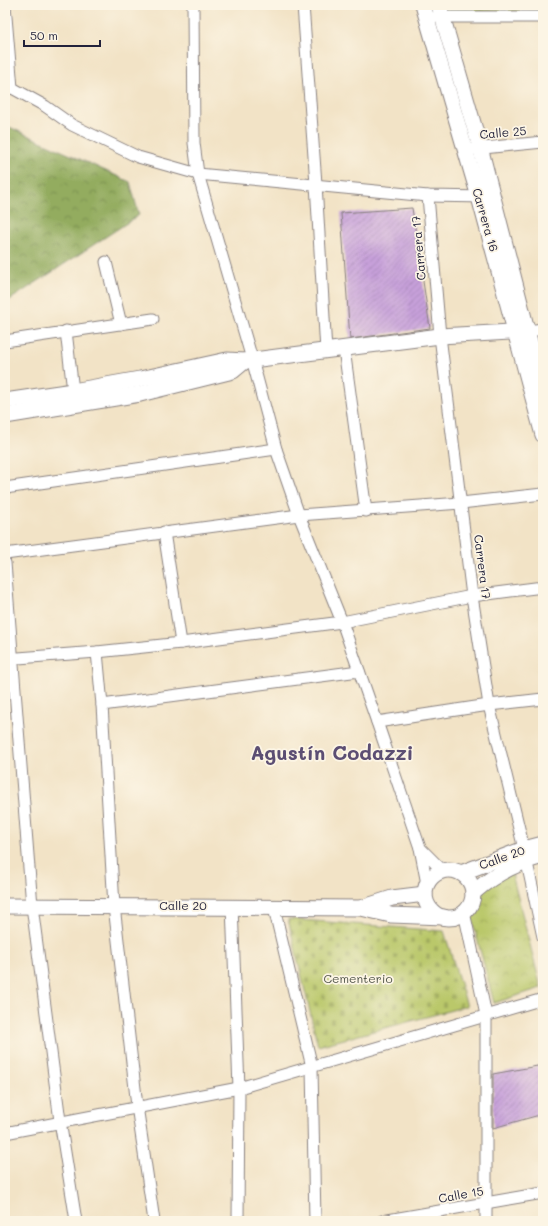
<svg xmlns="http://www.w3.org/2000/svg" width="548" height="1226" viewBox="0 0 548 1226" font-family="Mali,sans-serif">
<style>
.grass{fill:url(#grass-dots);stroke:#6e7552}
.forest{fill:url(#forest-crowns);stroke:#5a674c}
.cemetery{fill:url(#cemetery-stones);stroke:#6e7552}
.park{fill:url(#park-crowns);stroke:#6e7552}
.building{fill:url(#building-hatch)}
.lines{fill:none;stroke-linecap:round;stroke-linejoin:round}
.street-casing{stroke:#8a8280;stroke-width:13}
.secondary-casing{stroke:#8a8280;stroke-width:17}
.street{stroke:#fff;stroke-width:11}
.secondary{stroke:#fff;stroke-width:15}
.labels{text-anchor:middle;stroke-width:3.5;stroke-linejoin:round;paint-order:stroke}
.street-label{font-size:12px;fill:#22223b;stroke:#fcf5e5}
.park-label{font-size:12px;fill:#505449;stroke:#fcf5e5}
.town-label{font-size:20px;font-weight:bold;fill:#5c4e73;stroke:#fcf5e5}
</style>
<defs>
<pattern id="grass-dots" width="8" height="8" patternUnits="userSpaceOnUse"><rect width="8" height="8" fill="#bac86a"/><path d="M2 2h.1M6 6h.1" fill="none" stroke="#a0ac5d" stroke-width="1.8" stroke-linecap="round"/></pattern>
<pattern id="forest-crowns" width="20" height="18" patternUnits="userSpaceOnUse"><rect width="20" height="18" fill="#93ac5e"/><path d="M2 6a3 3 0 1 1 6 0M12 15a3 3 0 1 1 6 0" fill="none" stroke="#788c4f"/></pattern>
<pattern id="cemetery-stones" width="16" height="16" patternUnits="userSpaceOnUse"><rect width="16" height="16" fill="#bac86a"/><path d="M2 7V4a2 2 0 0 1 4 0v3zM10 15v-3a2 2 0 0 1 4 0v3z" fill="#a0ac5d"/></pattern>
<pattern id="park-crowns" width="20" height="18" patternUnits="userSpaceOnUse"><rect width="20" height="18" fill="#bac86a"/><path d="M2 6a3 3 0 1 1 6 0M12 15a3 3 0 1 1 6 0" fill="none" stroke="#a0ac5d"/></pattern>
<pattern id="building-hatch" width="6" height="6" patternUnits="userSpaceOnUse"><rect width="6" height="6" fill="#c7a0da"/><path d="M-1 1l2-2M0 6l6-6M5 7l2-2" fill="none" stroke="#a182b2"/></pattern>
</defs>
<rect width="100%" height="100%" fill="#fcf5e5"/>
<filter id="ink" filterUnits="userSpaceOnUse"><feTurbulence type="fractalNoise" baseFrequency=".025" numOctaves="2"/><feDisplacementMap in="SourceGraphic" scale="8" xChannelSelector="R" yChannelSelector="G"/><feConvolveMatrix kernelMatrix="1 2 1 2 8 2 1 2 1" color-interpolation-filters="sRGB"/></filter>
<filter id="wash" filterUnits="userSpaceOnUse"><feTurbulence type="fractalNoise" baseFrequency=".012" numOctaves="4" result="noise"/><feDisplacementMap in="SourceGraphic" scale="16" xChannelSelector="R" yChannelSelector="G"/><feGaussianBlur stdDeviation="0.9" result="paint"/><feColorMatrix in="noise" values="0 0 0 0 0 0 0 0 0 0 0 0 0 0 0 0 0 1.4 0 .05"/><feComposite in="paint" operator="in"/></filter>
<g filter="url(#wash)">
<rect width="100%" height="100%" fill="#f2e3c6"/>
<polygon class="grass" points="444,5 543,5 543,11 446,12"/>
<polygon class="forest" points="5,125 130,182 139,215 5,303"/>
<polygon class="cemetery" points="288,919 444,931 467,1006 318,1046"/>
<polygon class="park" points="511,870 541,988 494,1003 470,911 477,901 479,894"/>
<g id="blocks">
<g class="building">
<polygon points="412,208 430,328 350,339 341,213"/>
<polygon points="543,1065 543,1114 493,1128 493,1074"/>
</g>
</g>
</g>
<g filter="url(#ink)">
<use href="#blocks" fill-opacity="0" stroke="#8a8280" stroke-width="1"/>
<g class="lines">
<g class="street-casing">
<g id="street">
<polyline points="5,5 12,88"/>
<polyline points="193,5 194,143 198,174 252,359 276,449 299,515 342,622 377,722 420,848 427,884"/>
<polyline points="303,5 316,184 326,351"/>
<polyline points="436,17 543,17"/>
<polyline points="5,84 45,106 72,125 138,157 198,174 428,196 486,197"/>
<polyline points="474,149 543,142"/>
<polyline points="428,196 440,336 472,596 489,705 524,849 543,937"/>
<polyline points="106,262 121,324"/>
<polyline points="66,331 73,391"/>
<polyline points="527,331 543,329"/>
<polyline points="5,341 153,319"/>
<polyline points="344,349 366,511"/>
<polyline points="5,488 276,449"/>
<polyline points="164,532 181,643"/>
<polyline points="5,554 299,515 461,503 543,494"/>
<polyline points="5,563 32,906 60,1121 76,1221"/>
<polyline points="97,652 102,705 114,906 137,1106 154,1221"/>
<polyline points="5,659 97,652 181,643 342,622 472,596 543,587"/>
<polyline points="102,705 359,671"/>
<polyline points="377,722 489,705 543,699"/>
<polyline points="420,848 443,871"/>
<polyline points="232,906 239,1088 238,1221"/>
<polyline points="274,908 312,1067 315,1221"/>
<polyline points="464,912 486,1015 486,1221"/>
<polyline points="5,1133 239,1088 543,999"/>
<polyline points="382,1221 543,1193"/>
</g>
</g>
<g class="secondary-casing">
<g id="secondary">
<polyline points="423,5 479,197 543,435"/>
<polyline points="439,5 480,147 543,392"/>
<polyline points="5,401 73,391 140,379 227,360 245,361 440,336 527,331"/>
<polyline points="5,416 140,394 233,371 245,361"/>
<circle cx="449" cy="894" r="24"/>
<polyline points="461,873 524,849 543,844"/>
<path d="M473 893C494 874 516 863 543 856"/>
<polyline points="5,906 361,908 391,915 444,917"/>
<polyline points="361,908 392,898 425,894"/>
</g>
</g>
<use href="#street" class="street"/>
<use href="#secondary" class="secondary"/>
</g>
</g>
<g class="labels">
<g class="street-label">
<text transform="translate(503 133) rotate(-5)" y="4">Calle 25</text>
<text transform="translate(485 220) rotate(74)" y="4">Carrera 16</text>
<text transform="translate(419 248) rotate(-95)" y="4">Carrera 17</text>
<text transform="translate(482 567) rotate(83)" y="4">Carrera 17</text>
<text transform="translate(502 858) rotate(-20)" y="4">Calle 20</text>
<text x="183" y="910">Calle 20</text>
<text transform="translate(461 1195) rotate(-10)" y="4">Calle 15</text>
</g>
<g class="park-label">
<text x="358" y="983">Cementerio</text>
</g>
<g class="town-label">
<text x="332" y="760">Agustín Codazzi</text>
</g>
</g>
<rect width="548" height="1226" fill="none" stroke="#fcf5e5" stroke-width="20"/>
<path d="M24 40v6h76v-6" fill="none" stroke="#22223b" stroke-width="2"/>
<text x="30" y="40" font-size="12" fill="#22223b" stroke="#fcf5e5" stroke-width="3" paint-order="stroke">50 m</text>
</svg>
